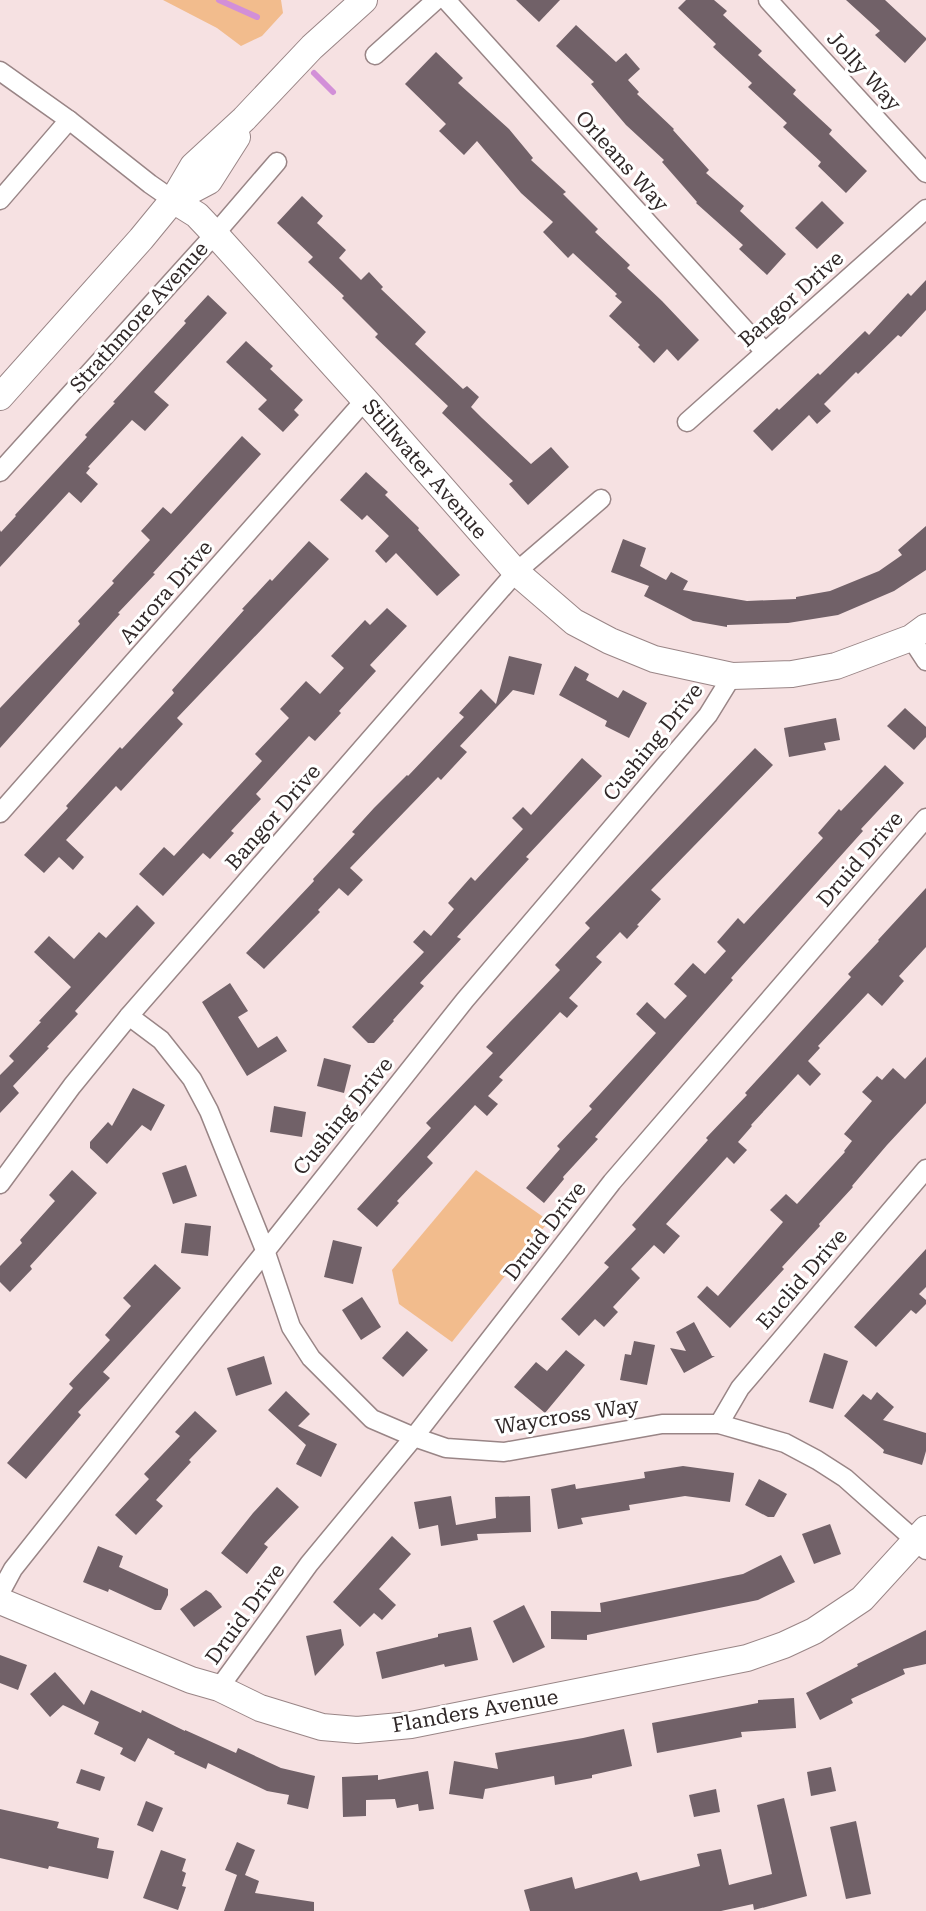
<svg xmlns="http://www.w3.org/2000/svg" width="926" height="1911" viewBox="0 0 926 1911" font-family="'Roboto Serif',serif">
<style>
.green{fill:#f2bc8d}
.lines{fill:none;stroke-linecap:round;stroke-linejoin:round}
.stream{stroke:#d28fd8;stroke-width:6}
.building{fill:#716168}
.street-casing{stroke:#998586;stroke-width:21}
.secondary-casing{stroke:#998586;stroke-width:28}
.street{stroke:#fff;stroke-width:18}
.secondary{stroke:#fff;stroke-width:26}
.labels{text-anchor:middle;stroke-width:6;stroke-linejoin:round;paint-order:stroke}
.street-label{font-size:21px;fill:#302828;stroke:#fff}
</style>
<rect width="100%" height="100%" fill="#f6e1e2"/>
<g class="green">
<polygon points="163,0 281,0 283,13 262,36 241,46 217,28"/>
<polygon points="476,1170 549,1221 452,1342 399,1304 392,1270"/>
</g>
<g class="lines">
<g class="stream">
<polyline points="219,0 257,17"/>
<polyline points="314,73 333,92"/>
</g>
</g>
<g class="building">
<polygon points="516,0 560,0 539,22"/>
<polygon points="686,0 714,0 727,11 723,15 762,51 758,55 796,90 793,94 832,130 829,134 867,171 846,193 818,166 821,162 783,127 787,123 748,87 752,83 713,47 716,44 678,8"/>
<polygon points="846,0 885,0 926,38 926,40 905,63 875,35 880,31"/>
<polygon points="576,25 616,62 626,53 640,69 628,80 639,92 637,94 674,129 673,130 709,170 706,173 744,206 740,211 786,254 767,275 739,249 743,245 696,203 697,202 662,162 664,160 626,125 591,84 594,82 556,46"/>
<polygon points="436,52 463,78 458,83 509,129 533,158 531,160 566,192 563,194 598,229 595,232 630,265 627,268 662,301 699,340 678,361 667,349 654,363 638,347 640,345 609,316 622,302 615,296 617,294 573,253 568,258 543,232 553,222 521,193 477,141 464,155 439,131 446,124 405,84"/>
<polygon points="302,196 323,216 317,223 346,250 339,258 361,280 369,272 383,287 381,289 426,332 415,344 463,389 467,386 479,397 471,407 482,418 531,464 551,447 569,467 528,505 509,484 513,481 442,413 448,406 375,337 378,334 342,298 344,296 308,262 313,257 277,223"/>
<polygon points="822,201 844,223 817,249 795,228"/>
<polygon points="926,280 926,310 901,337 898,335 858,374 856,372 824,404 831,411 817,424 809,415 772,451 753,431 777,408 779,410 818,373 820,375 865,331 869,335 908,293 911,296"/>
<polygon points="208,295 227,313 154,392 169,405 145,431 132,420 88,467 90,468 86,473 98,484 81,503 69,492 0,567 0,530 1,532 16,516 15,515 87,437 85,435 115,403 113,402 186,323 184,321"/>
<polygon points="246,341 273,366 270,369 303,400 294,410 299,415 283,432 258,409 267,400 226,362"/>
<polygon points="242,436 261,454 153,573 155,574 118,613 120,614 0,748 0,708 80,624 78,621 114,583 112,581 150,540 141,531 163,507 171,514"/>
<polygon points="366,472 388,492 385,495 419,528 418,530 460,575 437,596 396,553 386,563 375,551 389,536 367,515 362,520 340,500"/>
<polygon points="926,526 926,570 894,591 838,615 788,623 727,625 727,627 693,621 644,596 649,586 611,572 623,539 646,548 640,566 666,580 671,572 688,581 683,590 747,601 796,599 796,597 830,591 879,571 902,555 898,550"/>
<polygon points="309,541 329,559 177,718 183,724 121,791 116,786 66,840 84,857 73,870 59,857 44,873 24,855 68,808 66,806 99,770 120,747 122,749 174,693 172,690 244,610 242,609 270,579 272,581"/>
<polygon points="387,608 407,626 370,665 376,671 339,711 341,713 315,741 309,736 256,794 261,799 231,831 234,833 210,859 203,853 163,896 139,874 164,847 174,856 262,761 255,754 289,718 280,709 306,681 320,694 344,668 331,656 365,620 370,625"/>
<polygon points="509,656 542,664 534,695 513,690 460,746 467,752 441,780 438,777 350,868 363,880 348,896 339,888 318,910 320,912 264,969 246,953 314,881 313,879 355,834 352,832 374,808 407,775 408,776 464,717 459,713 481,689 496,704"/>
<polygon points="575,666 589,674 586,680 618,698 623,690 647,703 629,738 605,726 607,721 559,695"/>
<polygon points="905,708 926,727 926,737 914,750 887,726"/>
<polygon points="836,718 840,740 824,743 826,750 789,757 784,728"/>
<polygon points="755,748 773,765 651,890 661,899 637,925 639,926 627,939 620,932 596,957 602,962 569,998 578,1006 567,1018 560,1012 499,1077 503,1080 488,1096 498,1104 487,1116 475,1105 427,1157 433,1163 397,1201 399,1203 377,1227 357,1209 431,1128 426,1123 493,1053 486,1047 560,970 555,965 590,928 585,923"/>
<polygon points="582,758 602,776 526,857 529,859 457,937 461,939 420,983 424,986 393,1020 394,1021 374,1043 368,1043 352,1027 424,952 413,942 424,930 431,936 454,909 448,903 471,877 475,881 523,829 512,818 523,807 531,815"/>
<polygon points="885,765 904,783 861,829 863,831 731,978 733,980 595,1137 598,1139 563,1177 564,1179 544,1203 526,1188 560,1149 557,1146 592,1109 589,1106 656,1033 636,1014 647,1002 665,1019 687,996 674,984 693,963 705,974 726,951 717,942 738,918 744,924 823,838 818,833 839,809 841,811"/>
<polygon points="926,888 926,947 899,976 904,981 882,1006 868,993 818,1046 820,1048 808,1061 821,1074 810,1086 798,1074 751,1125 752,1126 738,1142 747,1150 734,1164 727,1157 666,1224 680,1236 664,1254 654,1245 631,1269 640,1278 613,1307 618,1312 604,1327 595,1319 579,1336 561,1319 609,1267 604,1263 636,1229 632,1225 708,1140 706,1138 747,1095 745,1093 851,977 848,974 879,941 878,940"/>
<polygon points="137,905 155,923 75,1011 78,1014 47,1047 49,1048 13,1086 19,1093 0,1113 0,1075 14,1061 9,1056 41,1022 39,1021 71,987 34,952 49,936 74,959 99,932 106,938"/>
<polygon points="230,983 248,1011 238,1017 258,1048 277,1036 287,1051 247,1076 202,1002"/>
<polygon points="926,1057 926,1103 887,1145 852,1186 853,1187 819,1224 820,1226 782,1267 784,1269 730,1328 697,1297 707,1286 718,1296 783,1222 770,1210 786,1194 797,1204 845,1152 844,1151 852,1141 844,1134 872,1101 862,1092 877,1076 882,1080 893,1068 905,1079"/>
<polygon points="324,1058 351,1065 344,1093 317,1086"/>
<polygon points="133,1088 165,1105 151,1131 142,1125 107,1164 90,1148 90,1142 108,1122 112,1126"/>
<polygon points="274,1106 306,1112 302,1137 270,1132"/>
<polygon points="186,1165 197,1196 173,1204 162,1173"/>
<polygon points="72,1170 97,1193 30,1266 32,1269 10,1292 0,1282 0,1266 22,1243 20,1240 55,1201 49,1195"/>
<polygon points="185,1223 211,1226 208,1256 181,1253"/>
<polygon points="333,1240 362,1247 353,1284 324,1277"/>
<polygon points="926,1249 926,1287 919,1294 926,1300 926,1304 916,1314 911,1310 876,1347 854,1327"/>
<polygon points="155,1264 181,1288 103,1372 110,1378 78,1412 81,1415 26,1479 7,1463 73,1388 69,1384 110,1340 105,1335 131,1306 123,1298"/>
<polygon points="362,1297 381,1327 361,1340 342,1310"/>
<polygon points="694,1322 712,1356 715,1356 684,1373 670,1348 686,1351 676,1332"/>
<polygon points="407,1331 428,1350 403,1377 382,1358"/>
<polygon points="634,1341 655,1345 647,1385 620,1380 625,1354 631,1355"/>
<polygon points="566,1350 585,1365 545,1413 514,1387 536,1362 547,1371"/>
<polygon points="824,1353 848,1361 833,1409 809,1402"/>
<polygon points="264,1356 272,1384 236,1396 227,1368"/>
<polygon points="286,1391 310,1414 298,1426 337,1444 321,1477 296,1464 306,1445 268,1410"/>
<polygon points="877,1392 894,1407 883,1420 926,1433 926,1451 922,1465 883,1453 884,1450 844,1416 863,1394 871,1400"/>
<polygon points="195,1411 217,1431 189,1460 191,1462 156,1500 163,1506 136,1535 115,1515 149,1479 144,1474 180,1436 175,1432"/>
<polygon points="683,1466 734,1473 730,1502 685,1496 629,1505 630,1510 581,1518 583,1524 558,1529 551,1489 575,1484 576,1489 645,1478 644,1472"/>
<polygon points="759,1479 787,1494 774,1517 768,1517 745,1505"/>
<polygon points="277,1487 299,1507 264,1544 268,1547 247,1574 221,1553 253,1513"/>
<polygon points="451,1496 456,1525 496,1518 495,1497 530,1496 531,1532 477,1534 478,1540 441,1546 438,1525 419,1529 414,1502"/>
<polygon points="830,1524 841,1554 814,1564 802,1534"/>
<polygon points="392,1536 411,1554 379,1589 396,1605 382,1620 374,1613 360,1627 333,1602"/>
<polygon points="98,1546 123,1556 119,1567 168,1589 168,1595 161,1610 155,1610 109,1589 108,1592 83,1582"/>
<polygon points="781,1555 795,1582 758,1600 587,1635 587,1640 551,1639 551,1611 601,1612 600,1603 743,1574"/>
<polygon points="206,1590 211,1593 222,1607 194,1627 180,1609"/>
<polygon points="524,1605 545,1647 513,1663 493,1621"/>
<polygon points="471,1627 478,1660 445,1667 444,1664 382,1679 376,1652 438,1637 438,1634"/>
<polygon points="341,1629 344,1645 315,1676 306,1636"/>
<polygon points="926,1630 926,1664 903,1669 905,1674 851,1699 853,1703 820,1720 806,1693 858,1666 857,1664"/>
<polygon points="0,1655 27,1665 18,1690 0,1683"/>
<polygon points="55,1672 84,1705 91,1690 141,1713 142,1710 185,1731 185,1730 236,1753 238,1748 281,1768 315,1776 308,1809 287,1804 289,1795 267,1791 208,1763 206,1769 174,1754 175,1752 148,1738 135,1762 120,1754 123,1748 94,1734 99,1722 63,1705 50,1717 30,1694"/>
<polygon points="794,1698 796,1728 741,1732 742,1737 657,1753 652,1723 758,1703 758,1700"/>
<polygon points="624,1729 632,1766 592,1775 592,1778 555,1785 554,1776 485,1789 483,1799 449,1794 454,1761 498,1769 495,1753 583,1738"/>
<polygon points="831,1767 836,1791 811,1796 807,1772"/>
<polygon points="81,1769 105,1777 100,1791 76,1783"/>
<polygon points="428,1771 434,1809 419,1811 418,1804 397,1808 395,1799 366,1800 366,1816 343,1817 342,1777 378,1775 378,1780"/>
<polygon points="716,1789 720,1812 694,1817 689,1795"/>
<polygon points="784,1798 807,1896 754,1910 753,1904 721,1911 530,1911 524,1890 572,1877 575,1889 637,1872 640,1881 700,1866 697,1854 721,1849 729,1885 772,1874 757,1805"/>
<polygon points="146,1801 163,1808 153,1832 137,1825"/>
<polygon points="0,1809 59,1822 57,1828 99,1838 97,1848 114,1851 108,1879 49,1866 48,1869 0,1858"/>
<polygon points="856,1821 871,1894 846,1899 830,1827"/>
<polygon points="237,1842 255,1850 245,1875 259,1881 255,1893 314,1902 314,1911 224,1911 237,1875 225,1870"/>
<polygon points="161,1850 186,1859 182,1871 186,1873 182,1886 186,1887 178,1910 143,1898"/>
</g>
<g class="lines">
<g class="street-casing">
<g id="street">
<polyline points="446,0 765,352"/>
<polyline points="768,0 926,173"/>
<polyline points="375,55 436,0"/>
<polyline points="0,71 69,120 150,184 173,200"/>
<polyline points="0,200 69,120"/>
<polyline points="687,422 926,209"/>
<polyline points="0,472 215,234 277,162"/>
<polyline points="911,638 926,661"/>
<polyline points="0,813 365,400"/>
<polyline points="129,1016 161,1040 192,1079 209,1111 265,1250 291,1327 311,1358 372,1419 414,1437 446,1448 504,1452 662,1424 719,1424 785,1443 817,1460 845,1478 926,1550"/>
<polyline points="0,1184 72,1086 129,1016 516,572 601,499"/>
<polyline points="719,1424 740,1388 926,1169"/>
<polyline points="0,1593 13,1569 465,1000 708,715 732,676"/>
<polyline points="219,1688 309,1564 414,1437 612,1182 926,818"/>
</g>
</g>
<g class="secondary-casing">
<g id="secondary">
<polyline points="173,200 197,215 215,234 365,400 516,572 574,622 610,641 654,659 732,676 792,674 836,666 911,638 926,627"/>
<polyline points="173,200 209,181 237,137"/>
<polyline points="0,397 141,239 173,200 193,166 244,119 312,47 364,0"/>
<polyline points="0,1601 191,1680 219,1688 260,1708 322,1727 357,1730 411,1725 747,1658 784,1645 814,1631 862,1599 926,1529"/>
</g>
</g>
<use href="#street" class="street"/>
<use href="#secondary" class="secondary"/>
</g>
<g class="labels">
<g class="street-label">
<text transform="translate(864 71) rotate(48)" y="7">Jolly Way</text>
<text transform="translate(622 161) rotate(48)" y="7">Orleans Way</text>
<text transform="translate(791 299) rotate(-42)" y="7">Bangor Drive</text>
<text transform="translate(139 317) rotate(-48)" y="7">Strathmore Avenue</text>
<text transform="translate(425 469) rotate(49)" y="7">Stillwater Avenue</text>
<text transform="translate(166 592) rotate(-49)" y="7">Aurora Drive</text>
<text transform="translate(653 742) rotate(-51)" y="7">Cushing Drive</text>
<text transform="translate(273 817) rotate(-49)" y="7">Bangor Drive</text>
<text transform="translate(860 859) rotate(-49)" y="7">Druid Drive</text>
<text transform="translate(343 1116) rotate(-51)" y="7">Cushing Drive</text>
<text transform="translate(545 1231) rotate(-52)" y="7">Druid Drive</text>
<text transform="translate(802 1279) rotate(-49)" y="7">Euclid Drive</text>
<text transform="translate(567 1416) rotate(-9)" y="7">Waycross Way</text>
<text transform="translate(245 1614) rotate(-54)" y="7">Druid Drive</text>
<text transform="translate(475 1711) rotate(-10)" y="7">Flanders Avenue</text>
</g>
</g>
</svg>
